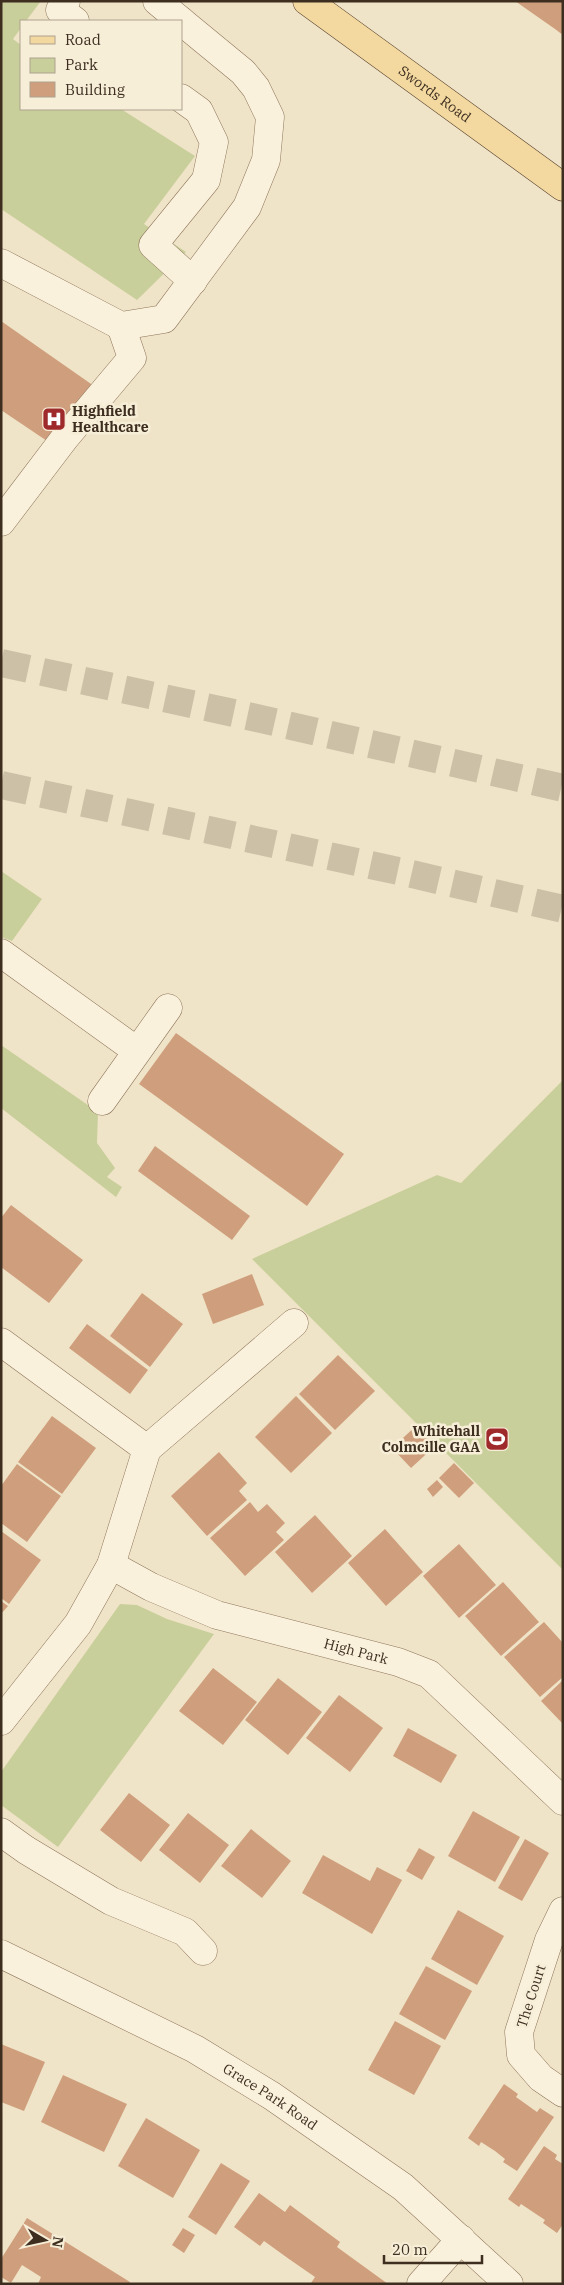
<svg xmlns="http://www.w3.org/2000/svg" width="564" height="2285" viewBox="0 0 564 2285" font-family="'IBM Plex Serif',serif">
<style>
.green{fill:#c9cf9b}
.building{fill:#cf9f7d}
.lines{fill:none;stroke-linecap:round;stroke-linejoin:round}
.highway-tunnel{stroke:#ccc0a6;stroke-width:28;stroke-dasharray:28 14;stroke-linecap:butt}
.minor-casing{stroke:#8d765c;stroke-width:29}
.major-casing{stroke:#5b4430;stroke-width:29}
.minor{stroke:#faf1dc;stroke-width:28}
.major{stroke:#f3d9a0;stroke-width:28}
.labels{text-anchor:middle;stroke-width:5;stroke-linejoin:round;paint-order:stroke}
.street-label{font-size:14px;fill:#3d2e20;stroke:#f7eed8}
.poi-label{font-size:14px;font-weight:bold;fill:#3d2e20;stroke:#f7eed8;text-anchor:start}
</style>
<rect width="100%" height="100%" fill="#f0e4c8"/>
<g class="green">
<polygon points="1,1 41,1 26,21 21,21 21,28 13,39 21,45 21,109 121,109 195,156 144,224 186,252 137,300 1,209"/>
<polygon points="1,871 42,899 12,941 1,937"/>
<polygon points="1,1045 98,1112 97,1143 115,1168 107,1177 122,1187 116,1197 1,1108"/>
<polygon points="563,1080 563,1570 252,1259 437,1175 461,1183"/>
<polygon points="120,1604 137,1605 167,1619 214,1634 58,1847 1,1805 1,1772"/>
</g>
<g class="building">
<polygon points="515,1 563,1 563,35 555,29"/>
<polygon points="1,321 94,386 53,445 1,410"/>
<polygon points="176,1033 344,1154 307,1206 139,1084"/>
<polygon points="155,1146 250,1216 232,1240 138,1171"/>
<polygon points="11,1205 83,1260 49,1303 1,1267 1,1218"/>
<polygon points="252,1274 264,1305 213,1324 202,1294"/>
<polygon points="142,1293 183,1324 150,1367 110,1336"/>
<polygon points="87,1324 148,1370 130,1394 69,1348"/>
<polygon points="338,1355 375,1391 335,1430 299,1394"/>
<polygon points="296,1396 332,1433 291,1473 255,1437"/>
<polygon points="52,1416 96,1448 62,1494 18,1462"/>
<polygon points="416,1426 435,1446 411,1468 392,1448"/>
<polygon points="219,1452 247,1483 239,1491 247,1500 207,1536 171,1496"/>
<polygon points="454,1463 474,1483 459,1498 439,1478"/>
<polygon points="17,1464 61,1496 27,1542 1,1523 1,1486"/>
<polygon points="437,1480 443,1487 433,1497 427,1489"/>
<polygon points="250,1502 258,1512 267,1504 285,1523 276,1532 284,1540 245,1576 210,1538"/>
<polygon points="315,1515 352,1556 312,1593 275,1552"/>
<polygon points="385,1529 423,1572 386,1606 348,1563"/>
<polygon points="1,1531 41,1560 9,1604 1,1598"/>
<polygon points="459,1544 496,1585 459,1618 423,1576"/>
<polygon points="503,1582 539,1622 501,1656 465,1616"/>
<polygon points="1,1601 8,1606 1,1614"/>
<polygon points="544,1622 563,1643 563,1677 540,1697 504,1657"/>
<polygon points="213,1668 257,1702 223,1745 179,1711"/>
<polygon points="278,1678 322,1712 288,1755 245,1720"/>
<polygon points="563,1680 563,1724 541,1701"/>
<polygon points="339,1695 383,1728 350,1772 306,1738"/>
<polygon points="408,1728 457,1755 441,1783 393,1756"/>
<polygon points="129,1793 170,1825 141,1862 100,1830"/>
<polygon points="473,1811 520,1837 495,1882 448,1856"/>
<polygon points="188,1813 229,1845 200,1883 159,1850"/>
<polygon points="251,1829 291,1861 262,1898 221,1866"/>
<polygon points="525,1839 549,1853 522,1901 498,1888"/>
<polygon points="419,1848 435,1857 422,1880 406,1871"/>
<polygon points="323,1855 370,1881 377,1867 402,1880 372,1934 302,1893"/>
<polygon points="458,1910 504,1936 477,1985 431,1959"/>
<polygon points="426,1966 472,1991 445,2040 399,2014"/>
<polygon points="395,2021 441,2046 414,2095 368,2070"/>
<polygon points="1,2044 45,2062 24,2111 1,2102"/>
<polygon points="63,2075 127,2104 104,2152 41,2122"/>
<polygon points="504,2084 518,2094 516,2097 537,2112 540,2108 554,2117 517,2171 503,2162 505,2159 495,2151 481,2142 479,2146 468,2138"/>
<polygon points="146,2118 200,2150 173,2198 118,2166"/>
<polygon points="544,2146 557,2155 555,2159 563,2164 563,2224 557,2233 543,2223 545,2220 521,2204 519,2207 508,2199"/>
<polygon points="221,2163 250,2181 216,2235 188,2217"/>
<polygon points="259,2193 285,2212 290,2205 340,2242 337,2247 388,2284 313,2284 311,2283 315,2277 289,2259 264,2241 260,2246 234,2227"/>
<polygon points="27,2218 130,2282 129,2284 38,2284 41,2277 22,2265 11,2283 1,2277 1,2259"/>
<polygon points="183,2228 195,2235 184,2253 172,2245"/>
</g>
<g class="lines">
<g class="highway-tunnel">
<polyline points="1,663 252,717 563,788"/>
<polyline points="1,785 403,872 563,909"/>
</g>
<g class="minor-casing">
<g id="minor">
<polyline points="66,1 60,10 75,21"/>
<polyline points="157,1 181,21"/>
<polyline points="181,98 199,111 214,142 206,180 153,245 193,281"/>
<polyline points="1,263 121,326 164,319 247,207 266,160 270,117 256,88 243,72 181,21"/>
<polyline points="1,522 64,439 132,358 121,326"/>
<polyline points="1,953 137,1051"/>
<polyline points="102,1101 168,1008"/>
<polyline points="1,1342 147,1449"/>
<path id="s1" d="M111 1565 151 1587 217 1615 398 1662 429 1674 563 1801"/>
<polyline points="1,1721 78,1624 111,1565 147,1449 294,1323"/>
<polyline points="1,1832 26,1850 111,1901 185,1932 203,1951"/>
<polyline points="563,1911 549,1940 519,2032 521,2055 541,2078 563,2093"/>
<path id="s2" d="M1 1954 195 2049 272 2096 403 2187 509 2284"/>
<polyline points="421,2284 461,2239"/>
</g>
</g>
<g class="major-casing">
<g id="major">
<path id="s3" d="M307 1 563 187"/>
</g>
</g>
<use href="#minor" class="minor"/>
<use href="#major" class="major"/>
</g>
<defs>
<g id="hospital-square" transform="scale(1.25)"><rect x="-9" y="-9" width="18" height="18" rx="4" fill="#9e2a2b" stroke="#f7eed8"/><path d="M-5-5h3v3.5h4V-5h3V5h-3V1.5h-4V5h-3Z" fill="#fff"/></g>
<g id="stadium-square" transform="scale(1.25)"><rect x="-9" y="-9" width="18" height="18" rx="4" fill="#9e2a2b" stroke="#f7eed8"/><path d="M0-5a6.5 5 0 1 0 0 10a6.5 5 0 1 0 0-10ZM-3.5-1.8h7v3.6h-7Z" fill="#fff"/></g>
</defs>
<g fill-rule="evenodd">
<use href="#hospital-square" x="54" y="419"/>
<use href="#stadium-square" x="497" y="1439"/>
</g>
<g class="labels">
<g class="street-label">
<text dy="5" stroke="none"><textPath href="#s3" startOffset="158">Swords Road</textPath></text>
<text dy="5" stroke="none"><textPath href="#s1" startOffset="261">High Park</textPath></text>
<text transform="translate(531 1996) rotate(-72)" y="5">The Court</text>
<text dy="5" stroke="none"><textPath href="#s2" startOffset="305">Grace Park Road</textPath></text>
</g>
<g class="poi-label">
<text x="72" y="416">Highfield<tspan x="72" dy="16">Healthcare</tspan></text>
<text x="480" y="1436" text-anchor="end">Whitehall<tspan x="480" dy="16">Colmcille GAA</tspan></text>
</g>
</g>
<rect width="564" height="2285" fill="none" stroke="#3d2e20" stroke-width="5"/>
<rect x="20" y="20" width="162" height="90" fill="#f7eed8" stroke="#ada18e"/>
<rect x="30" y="36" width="25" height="8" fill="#f3d9a0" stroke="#ada18e"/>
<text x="65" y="45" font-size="15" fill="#3d2e20">Road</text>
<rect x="30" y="58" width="25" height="15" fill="#c9cf9b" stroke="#ada18e"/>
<text x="65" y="70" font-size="15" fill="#3d2e20">Park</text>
<rect x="30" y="82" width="25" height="15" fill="#cf9f7d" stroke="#ada18e"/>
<text x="65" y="95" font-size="15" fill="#3d2e20">Building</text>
<g transform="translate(45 2240) rotate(99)" stroke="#f7eed8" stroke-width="4" paint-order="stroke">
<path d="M0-4L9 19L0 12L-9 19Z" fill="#3d2e20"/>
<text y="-8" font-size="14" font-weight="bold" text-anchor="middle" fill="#3d2e20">N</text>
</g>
<path d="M384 2255v8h98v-8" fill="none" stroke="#3d2e20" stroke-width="2.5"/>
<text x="392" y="2255" font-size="15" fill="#3d2e20" stroke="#f7eed8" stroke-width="4" paint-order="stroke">20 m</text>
</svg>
